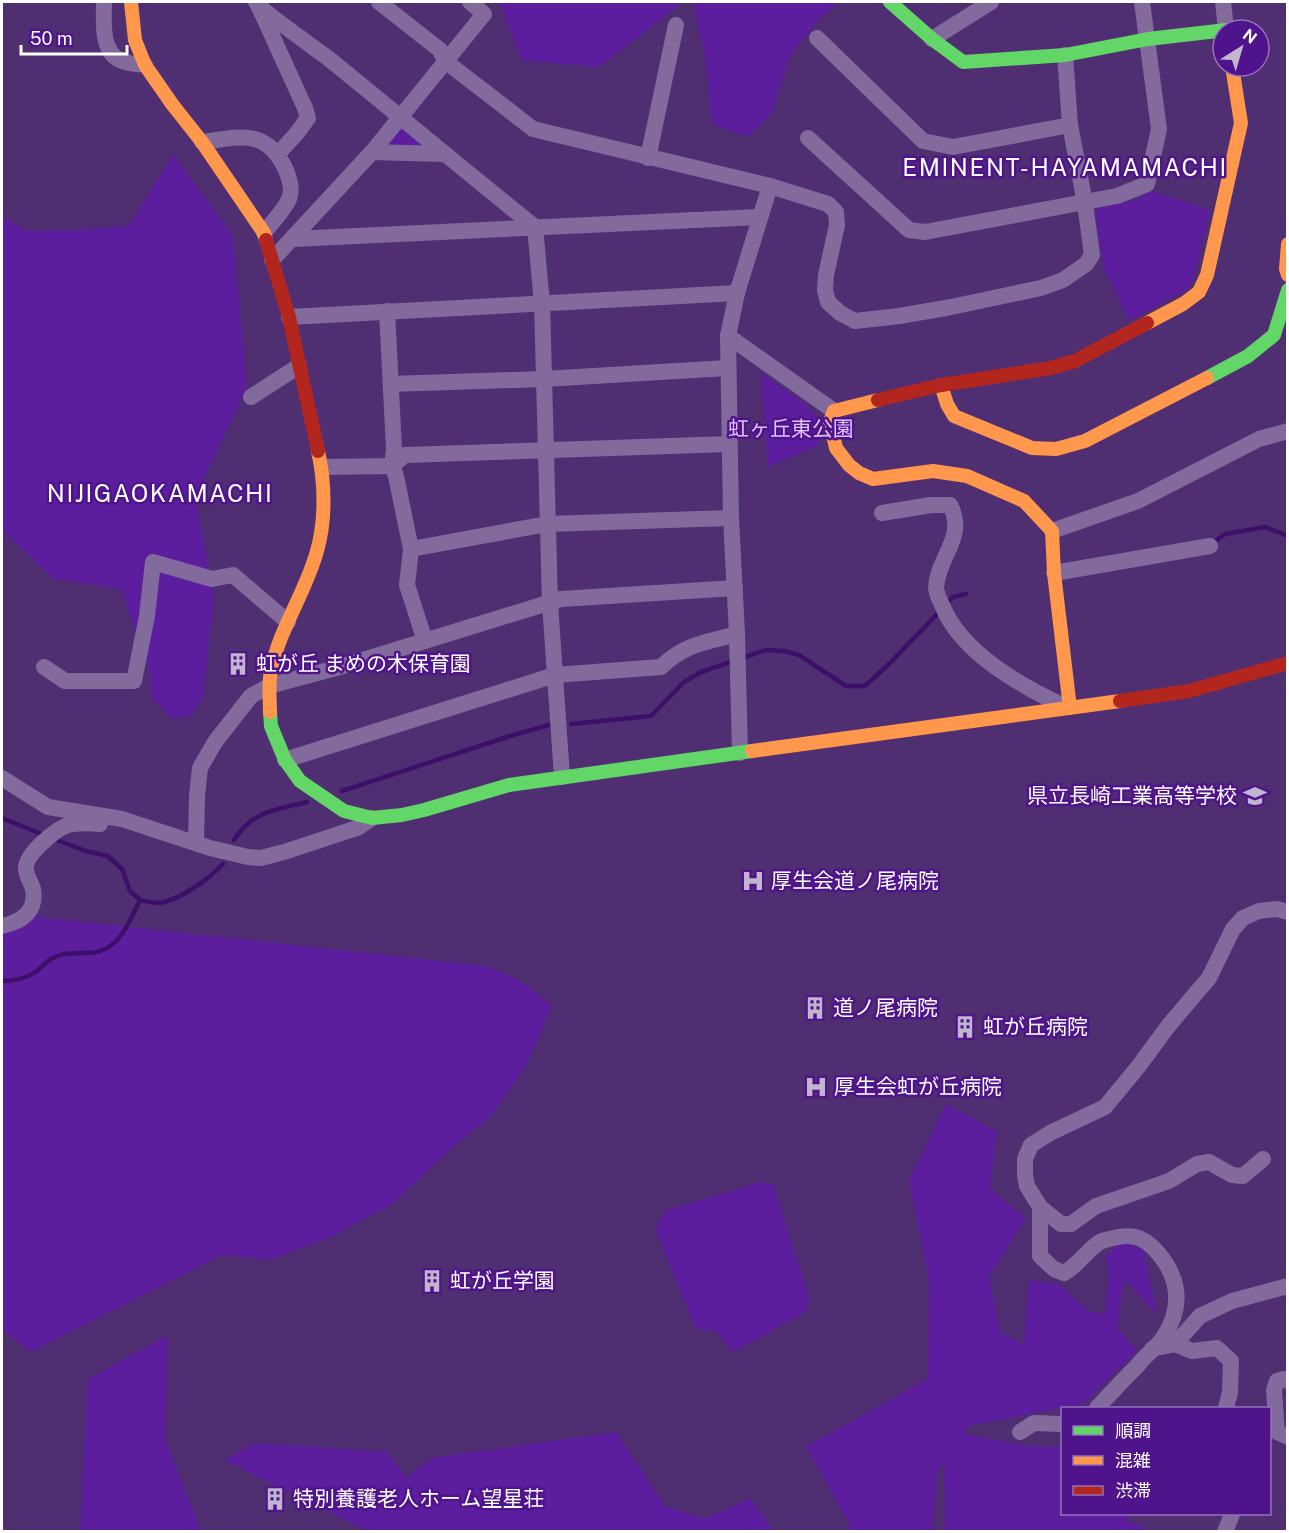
<svg xmlns="http://www.w3.org/2000/svg" width="1289" height="1533" viewBox="0 0 1289 1533" font-family="'Public Sans','Noto Sans JP',sans-serif">
<style>
.green{fill:#5c1e9f}
.lines{fill:none;stroke-linecap:round;stroke-linejoin:round}
.stream{stroke:#3c0f69;stroke-width:4.5}
.street{stroke:#836a9d;stroke-width:16}
.fast{stroke:#63d668;stroke-width:14}
.slow{stroke:#ff974d;stroke-width:14}
.jam{stroke:#b3261e;stroke-width:14}
.labels{text-anchor:middle;stroke-width:5;stroke-linejoin:round;paint-order:stroke}
.park-label{font-size:21px;fill:#dec2fc;stroke:#4f138c}
.poi-label{font-size:21px;fill:#fff;stroke:#4f138c;text-anchor:start}
.quarter-label{font-size:24px;letter-spacing:1.5px;fill:#fff;stroke:#4f138c}
</style>
<rect width="100%" height="100%" fill="#4f2e71"/>
<g class="green">
<polygon points="500,2 683,2 599,67 521,60"/>
<polygon points="693,2 839,2 819,19 789,58 772,113 748,137 712,124 706,61"/>
<polygon points="396,129 403,129 426,147 380,149"/>
<polygon points="173,154 233,236 247,387 195,498 214,598 203,697 191,716 173,719 152,699 150,672 121,589 54,579 2,530 2,216 27,231 74,230 129,226"/>
<polygon points="1149,190 1210,210 1193,280 1186,290 1129,321 1104,268 1095,214 1099,206 1140,199"/>
<polygon points="761,373 806,404 815,415 819,445 768,467"/>
<path d="M23 915 486 966C515 976 529 986 552 1006L527 1064 493 1114 452 1148 392 1204 333 1236 270 1260 222 1255 31 1352 2 1329V919Z"/>
<path d="M946 1104 997 1131 990 1189 1026 1218 989 1276 1000 1332 1024 1345 1029 1280 1059 1284 1088 1311 1105 1314 1109 1279 1106 1255 1122 1242 1143 1249 1157 1314 1124 1279 1117 1328 1137 1351 1083 1404 968 1426 964 1434 1030 1446 1062 1447V1514H1130L1127 1521 1145 1528 1144 1531H944C948 1508 942 1484 945 1461L937 1474 932 1531H844L851 1527 806 1446 855 1420 928 1378 929 1279 909 1181Z"/>
<polygon points="761,1182 773,1185 810,1300 804,1313 733,1352 716,1331 696,1329 655,1229 666,1210"/>
<polygon points="168,1335 165,1439 201,1531 80,1531 88,1379"/>
<polygon points="616,1432 665,1506 705,1519 750,1498 773,1531 368,1531 224,1460 255,1443 387,1452 406,1478 432,1458"/>
</g>
<g class="lines">
<g class="stream">
<polyline points="1214,542 1225,534 1265,527 1288,536"/>
<polyline points="946,604 953,597 966,594"/>
<polyline points="571,724 651,716 684,682 701,672 766,650 784,651 799,655 846,686 865,686 889,664 941,610"/>
<polyline points="342,791 507,737 549,725"/>
<polyline points="2,818 44,835"/>
<polyline points="54,839 86,851 108,856 122,869 130,891 140,900"/>
<path d="M234 840C253 810 276 810 307 802"/>
<path d="M2 981C14 981 26 979 37 971 42 967 46 962 51 959 63 952 75 953 88 953 118 953 129 923 140 900 145 901 153 903 159 903 179 901 210 878 223 864"/>
</g>
<g class="street">
<path d="M104 2C104 20 100 53 122 61 129 64 138 64 145 65"/>
<path d="M256 2C259 9 316 49 328 58 397 114 465 171 535 227L542 303 550 603 562 777"/>
<polyline points="379,2 440,50 445,61 533,129 770,186 828,204 836,212 837,225 826,275 825,290 828,302 840,313 855,321 899,316 946,308 1041,288 1063,280 1086,264 1092,255 1085,203 1070,125 1065,55"/>
<polyline points="1223,2 1226,29"/>
<polyline points="259,7 305,108 308,118 297,133 278,154"/>
<polyline points="817,38 923,141 953,147 1070,125"/>
<polyline points="932,39 991,2"/>
<polyline points="808,138 909,230 925,232 1117,196 1147,184 1159,129 1142,2"/>
<path d="M202 142C239 137 266 128 285 168 289 177 293 190 289 199 284 211 271 223 264 233"/>
<polyline points="372,152 443,154"/>
<polyline points="648,158 676,25"/>
<polyline points="293,239 759,217"/>
<polyline points="272,260 372,152 484,14 470,2"/>
<polyline points="387,311 394,449 392,466 396,476 411,549 407,585 425,641"/>
<polyline points="289,317 737,293"/>
<polyline points="728,336 834,411"/>
<polyline points="391,384 544,379 727,368"/>
<polyline points="251,397 299,366"/>
<polyline points="322,467 392,466 405,455 729,444"/>
<path d="M882 513 931 505H950C967 537 938 556 936 587 936 593 939 599 942 605 961 653 1021 686 1066 707"/>
<polyline points="1052,531 1138,501 1259,439 1288,431"/>
<polyline points="411,549 547,524 731,518"/>
<polyline points="1054,573 1210,546"/>
<polyline points="44,667 65,681 134,681 147,616 153,562 212,579 233,575 288,622"/>
<polyline points="740,753 737,634 731,518 728,336 737,293 770,186"/>
<path d="M285 760 555 675 661 667C684 644 707 642 737 634"/>
<polyline points="2,778 48,807 122,819 210,848 248,857 261,858 284,852 357,828 372,818"/>
<polyline points="196,841 197,796 200,768 215,742 251,696 269,686 347,665 561,599 735,588"/>
<path d="M2 926C21 922 37 912 33 889 31 882 25 874 26 867 27 853 56 829 68 825 79 822 89 823 100 824"/>
<polyline points="1040,1207 1061,1224 1071,1224 1096,1206 1169,1181 1197,1164 1209,1162 1232,1175 1243,1176 1263,1159"/>
<polyline points="1175,1344 1200,1316 1232,1301 1288,1286"/>
<polyline points="1152,1349 1175,1344 1192,1351 1217,1348 1231,1361 1230,1392 1226,1408"/>
<polyline points="1288,1381 1284,1379 1277,1381 1274,1390 1277,1432 1288,1437"/>
<path d="M1097 1408C1110 1394 1124 1379 1138 1365 1145 1356 1156 1348 1163 1338 1182 1309 1181 1281 1159 1254 1142 1233 1128 1233 1102 1241 1091 1245 1078 1266 1064 1273L1054 1269 1040 1256V1207L1027 1186 1025 1175V1159L1031 1145 1050 1133 1105 1107 1138 1067 1169 1025 1209 978 1233 929 1243 918 1259 911 1277 909 1288 912"/>
<polyline points="1020,1432 1034,1423 1062,1424"/>
<polyline points="1225,1532 1232,1514"/>
</g>
<g class="fast">
<polyline points="890,2 932,39 963,62 1065,55 1148,39 1226,30"/>
<polyline points="1207,378 1248,356 1274,335 1288,290"/>
<polyline points="270,712 271,726 285,760 300,781 344,811 372,818 402,815 424,810 509,785 752,751"/>
</g>
<g class="slow">
<polyline points="131,2 135,40 145,65 172,104 202,142 264,233 266,240"/>
<polyline points="1288,244 1286,269 1288,275"/>
<polyline points="1147,323 1183,304 1199,292 1207,275 1241,123 1232,66"/>
<polyline points="941,385 947,404 954,416 1032,448 1056,449 1085,441 1207,378"/>
<polyline points="878,400 834,411 830,422 836,448 849,465 859,473 873,479 933,471 967,476 1024,501 1052,531 1054,573 1070,708"/>
<path d="M270 712C270 699 268 685 271 671 279 629 306 592 317 551 326 520 325 482 318 451"/>
<polyline points="752,751 1120,701"/>
</g>
<g class="jam">
<polyline points="266,240 289,317 318,451"/>
<polyline points="878,400 941,385 1051,368 1075,361 1147,323"/>
<polyline points="1120,701 1189,691 1288,663"/>
</g>
</g>
<defs>
<g id="building-bare" transform="scale(1.8)"><path d="M-4-6H4V6H1V3H-1V6H-4ZM-2.5-4.3h1.7v1.8h-1.7ZM.8-4.3h1.7v1.8H.8ZM-2.5-1h1.7V.8h-1.7ZM.8-1h1.7V.8H.8Z" fill="#c1b6cd" stroke="#4f138c" stroke-width="2.5" paint-order="stroke"/></g>
<g id="school-bare" transform="scale(1.8)"><path d="M0-5L7-2L0 1L-7-2ZM-4 1L0 2.5L4 1V4Q0 6-4 4Z" fill="#c1b6cd" stroke="#4f138c" stroke-width="2.5" paint-order="stroke"/></g>
<g id="hospital-bare" transform="scale(1.8)"><path d="M-5-5h3v3.5h4V-5h3V5h-3V1.5h-4V5h-3Z" fill="#c1b6cd" stroke="#4f138c" stroke-width="2.5" paint-order="stroke"/></g>
</defs>
<g fill-rule="evenodd">
<use href="#building-bare" x="238" y="664"/>
<use href="#school-bare" x="1255" y="796"/>
<use href="#hospital-bare" x="753" y="881"/>
<use href="#building-bare" x="815" y="1008"/>
<use href="#building-bare" x="965" y="1027"/>
<use href="#hospital-bare" x="816" y="1087"/>
<use href="#building-bare" x="432" y="1281"/>
<use href="#building-bare" x="275" y="1499"/>
</g>
<g class="labels">
<g class="park-label">
<text x="791" y="436">虹ヶ丘東公園</text>
</g>
<g class="poi-label">
<text x="256" y="671">虹が丘 まめの木保育園</text>
<text x="1237" y="803" text-anchor="end">県立長崎工業高等学校</text>
<text x="771" y="888">厚生会道ノ尾病院</text>
<text x="833" y="1015">道ノ尾病院</text>
<text x="983" y="1034">虹が丘病院</text>
<text x="834" y="1094">厚生会虹が丘病院</text>
<text x="450" y="1288">虹が丘学園</text>
<text x="293" y="1506">特別養護老人ホーム望星荘</text>
</g>
<g class="quarter-label">
<text x="1065" y="176">EMINENT-HAYAMAMACHI</text>
<text x="160" y="502">NIJIGAOKAMACHI</text>
</g>
</g>
<rect width="1289" height="1533" fill="none" stroke="#ffffff" stroke-width="6"/>
<rect x="1061" y="1407" width="210" height="108" fill="#4f138c" stroke="#9571ba" stroke-width="1.5"/>
<rect x="1073" y="1426" width="30" height="9" fill="#63d668" stroke="#9571ba" stroke-width="1.5"/>
<text x="1115" y="1437" font-size="18" fill="#ffffff">順調</text>
<rect x="1073" y="1456" width="30" height="9" fill="#ff974d" stroke="#9571ba" stroke-width="1.5"/>
<text x="1115" y="1467" font-size="18" fill="#ffffff">混雑</text>
<rect x="1073" y="1486" width="30" height="9" fill="#b3261e" stroke="#9571ba" stroke-width="1.5"/>
<text x="1115" y="1497" font-size="18" fill="#ffffff">渋滞</text>
<g transform="translate(1241 48) rotate(37)"><circle r="28" fill="#4f138c" stroke="#9571ba" stroke-width="1.5"/>
<path d="M0-4.5L10 22L0 15L-10 22Z" fill="#c1b6cd"/>
<text y="-9" font-size="16" font-weight="bold" text-anchor="middle" fill="#ffffff">N</text>
</g>
<path d="M21 45v9h106v-9" fill="none" stroke="#ffffff" stroke-width="3"/>
<text x="30" y="45" font-size="18" fill="#ffffff" stroke="#4f138c" stroke-width="4.5" paint-order="stroke">50 m</text>
</svg>
